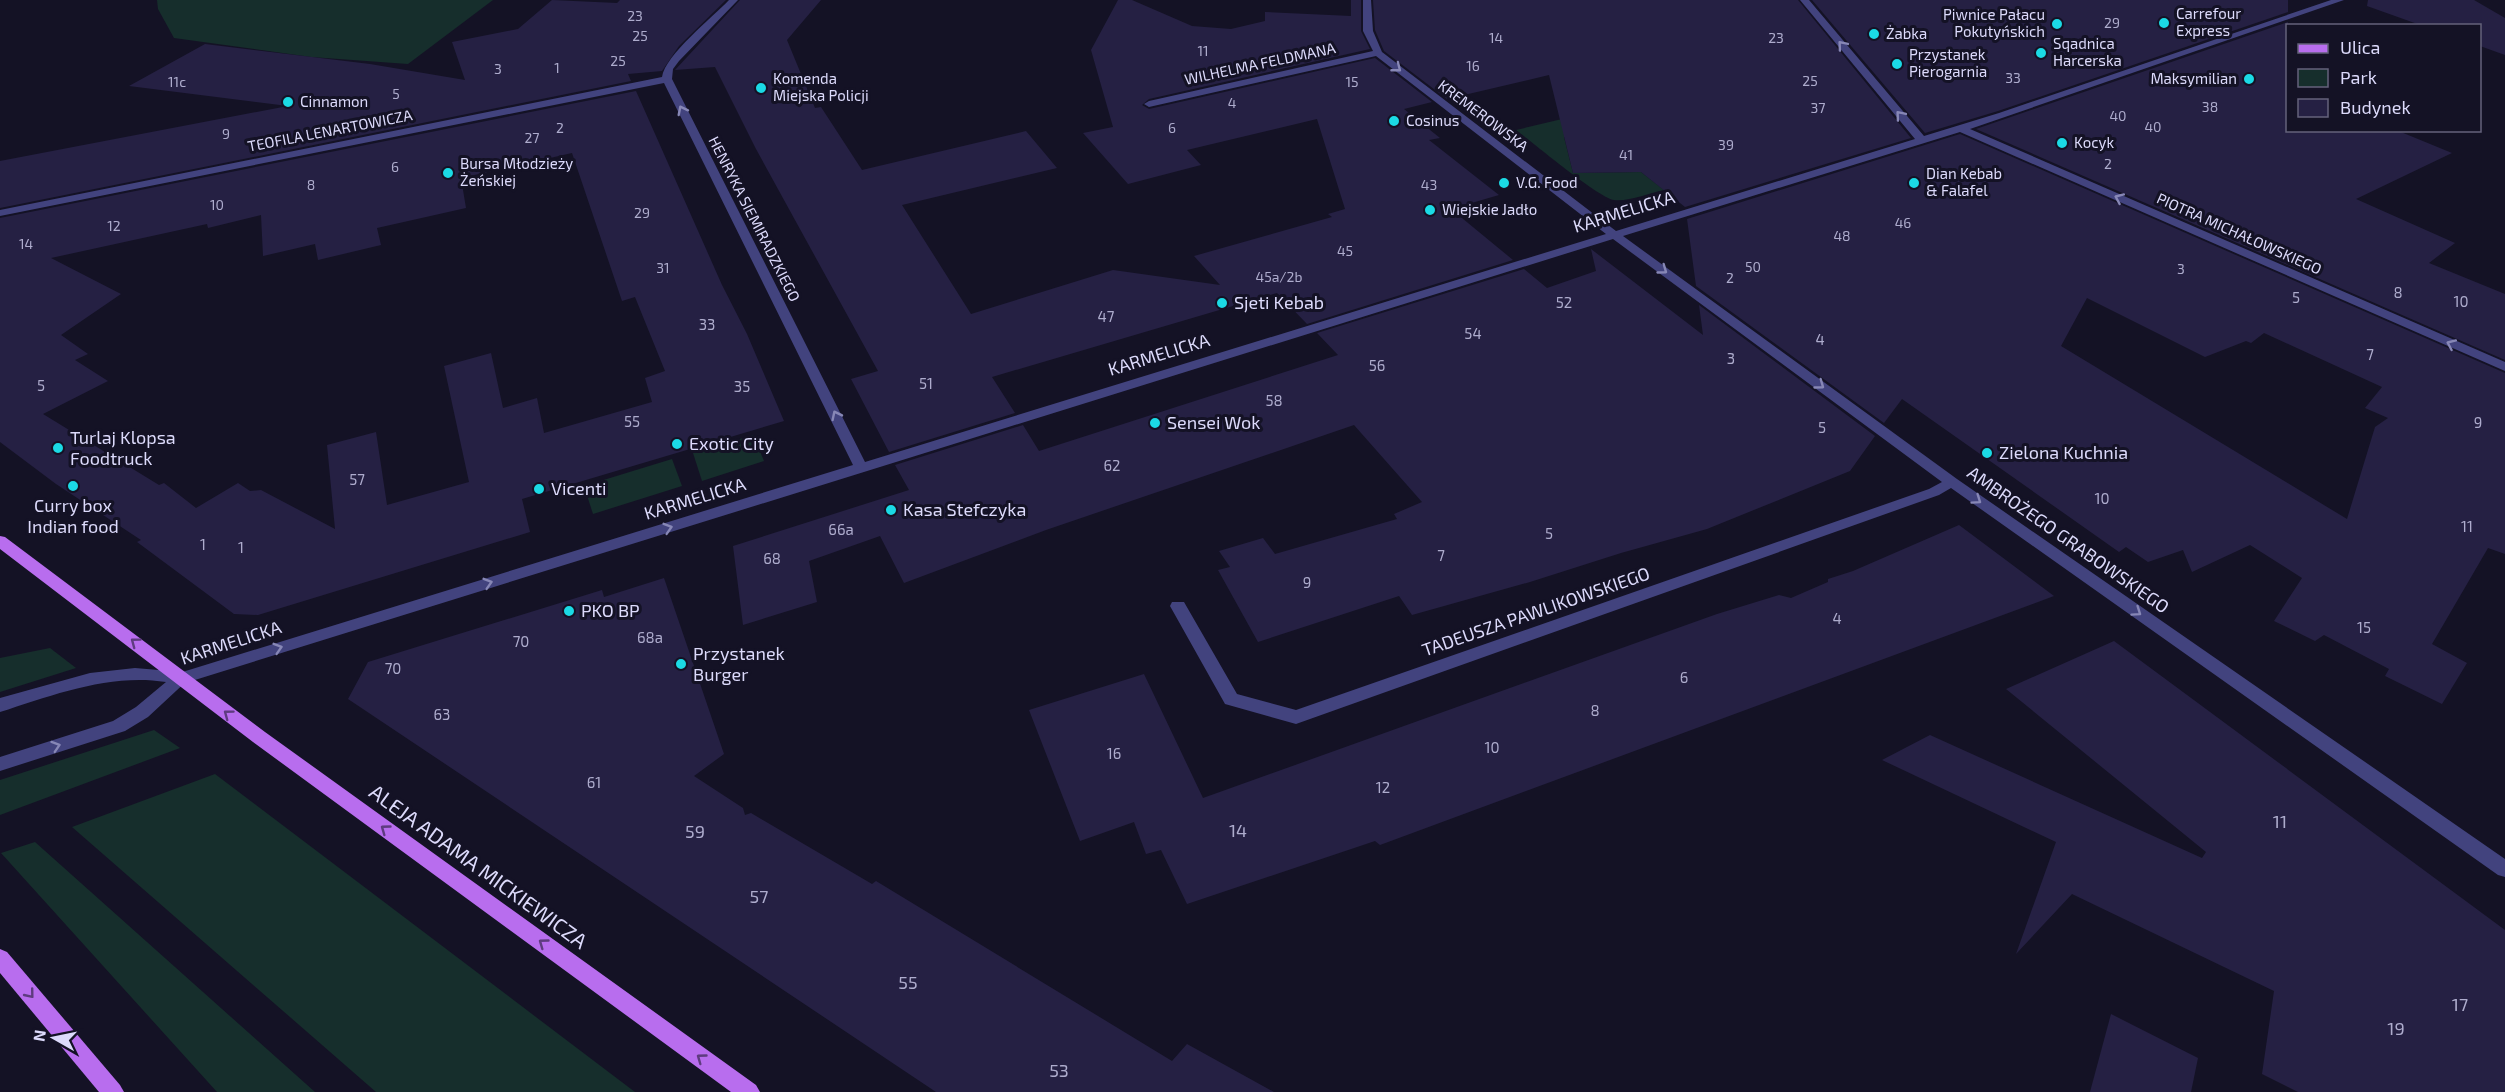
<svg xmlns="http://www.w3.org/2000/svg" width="2505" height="1092" viewBox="0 0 2505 1092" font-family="'Exo 2',sans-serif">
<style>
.green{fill:#162e2c}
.building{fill:#252043;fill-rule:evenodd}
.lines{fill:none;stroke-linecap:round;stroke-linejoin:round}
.minor{fill:#42437e;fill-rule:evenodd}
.tertiary{fill:#42437e;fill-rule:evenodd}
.primary{fill:#b86dee;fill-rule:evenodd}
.oneway{stroke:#8787b6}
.oneway2{stroke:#5e3b7f}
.poi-dot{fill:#1bdae5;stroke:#141225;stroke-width:2}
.labels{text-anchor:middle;stroke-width:6;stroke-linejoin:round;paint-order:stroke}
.far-number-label{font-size:14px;fill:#aeaccd}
.far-poi-label{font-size:15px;fill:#dcdafb;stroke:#141225;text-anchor:start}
.far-street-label{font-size:15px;fill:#dcdafb;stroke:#141225}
.number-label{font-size:15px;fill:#aeaccd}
.street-label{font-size:18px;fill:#dcdafb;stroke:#141225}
.poi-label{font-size:18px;fill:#dcdafb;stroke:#141225;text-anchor:start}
.near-number-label{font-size:18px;fill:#aeaccd}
.near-street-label{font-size:21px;fill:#dcdafb;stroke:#141225}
</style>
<rect width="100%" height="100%" fill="#141225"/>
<g class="green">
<polygon points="157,0 493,0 408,64 311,57 174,38 158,9"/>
<path d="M1596 111 1606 136 1564 137 1573 173 1641 172 1664 190C1649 193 1628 202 1614 200 1599 198 1532 142 1516 130Z"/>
<polygon points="753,435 764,461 702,481 693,453"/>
<polygon points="672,459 682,486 593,514 584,486"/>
<polygon points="50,648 76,668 0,692 0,658"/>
<polygon points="154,730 180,748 0,815 0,780"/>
<polygon points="215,774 635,1092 376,1092 72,827"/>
<polygon points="35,842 315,1092 316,1092 217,1092 1,853"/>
</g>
<g class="building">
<polygon points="552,0 617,3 620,0 726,0 679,46 662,71 628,74 631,81 0,208 0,161 288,106 129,86 205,44 370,64 465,80 452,42 518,29"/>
<polygon points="740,0 821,0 787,40 815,108 821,107 862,170 1026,131 1057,168 902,205 971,314 1113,270 1220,285 1194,256 1332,217 1328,214 1345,209 1317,119 1187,150 1201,165 1128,184 1083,133 1113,127 1091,50 1118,0 1132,0 1192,26 1231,29 1265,21 1265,12 1351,16 1351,0 1361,0 1361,31 1370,49 1149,99 1142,105 1149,109 1375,58 1432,102 1404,109 1440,138 1429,140 1499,195 1451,209 1513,260 1307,324 1277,293 992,377 1015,413 889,452 851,379 878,371 756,149 715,67 675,70"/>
<polygon points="1373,0 1798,0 1911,138 1685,207 1641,172 1573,173 1549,75 1447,99 1384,51 1375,30"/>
<polygon points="1812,0 2288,0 2288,12 1998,111 1925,133"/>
<polygon points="2368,0 2474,0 2505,18 2505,55 2480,46 2480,26 2423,26 2367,6"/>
<polygon points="2288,22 2288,130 2396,130 2452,153 2356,199 2455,243 2429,263 2505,294 2505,360 1976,129"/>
<path d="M636 91 722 285 747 334 784 421 522 499 530 532 258 615 234 614 137 542 141 540 56 484 0 442V218ZM572 153 622 301 635 297 665 371 645 378 652 402 544 433 537 398 503 408 491 353 444 366 469 482 387 505 376 432 327 445 335 529 261 490 250 491 238 483 196 508 164 483 159 485 43 414 108 381 75 360 88 354 61 335 121 294 51 258 207 224 208 228 261 215 263 256 315 244 318 260 381 245 377 228 466 208 461 178Z"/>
<path d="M1960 134 2505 373V554L2488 548 2432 644 2467 663 2442 704 2385 676 2389 669 2324 635 2315 641 2274 621 2302 578 2250 545 2192 572 2183 550 2148 562 2126 547 2119 552 1902 399 1884 423 1696 286 1687 219ZM2087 298 2205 357 2246 341 2251 343 2264 333 2382 387 2365 408 2388 418 2375 427 2347 519 2061 346Z"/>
<polygon points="1591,249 1703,335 1699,305 1875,436 1850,471 1707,529 1621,553 1530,582 1412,615 1399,596 1258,642 1218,570 1230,567 1219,551 1263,538 1275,554 1397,519 1394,514 1422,502 1354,425 1046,530 904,583 880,536 809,561 817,602 743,625 733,546 909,490 895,465 1023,425 1039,451 1338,355 1317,333 1524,269 1547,288 1596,271"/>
<polygon points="1959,525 2054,596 1380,845 1375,841 1187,904 1161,850 1146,854 1134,822 1080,841 1029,710 1144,674 1203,798 1717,614 1779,595 1791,598 1828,582 1828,579 1853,571"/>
<polygon points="664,578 724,754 694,776 743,808 745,815 751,813 872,884 876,881 1172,1061 1187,1044 1274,1092 936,1092 348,699 368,662 602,590 604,597"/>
<polygon points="2114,641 2505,930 2505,1092 2298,1092 2262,1074 2274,991 2072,894 2016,954 2056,842 1882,760 1930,735 2202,858 2206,852 2006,689"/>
<polygon points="2111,1014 2198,1058 2191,1092 2090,1092"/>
</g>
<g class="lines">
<path class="minor" d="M729 0H738L679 61 673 69 672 79 865 462 1606 234 1376 56 1149 107 1144 104 1149 101 1373 51 1363 31V0H1371L1373 31 1382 52 1616 231 1915 139 1800 0H1809L1924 136 1999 113 2331 0H2344L1970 129 2505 362V371L1960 132 1623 236 1957 479 2505 859V877L2498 875 1951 488 1939 495 1296 724 1225 704 1170 606 1172 602H1184L1237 694 1296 710 1929 489 1942 482 1613 239 182 684 176 682 174 678 176 674 853 465 664 83 0 216V210L662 77C665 55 713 17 729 0Z"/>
<path class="tertiary" d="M135 668 182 672 188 674 190 678 148 717 125 731 0 771V757L113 721 136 707 166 682C110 673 53 695 0 712V698L90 673Z"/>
<g class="primary">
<polygon points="0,536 5,537 265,732 756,1085 760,1092 731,1092 253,742 0,549"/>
<polygon points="0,949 7,952 120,1085 124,1092 99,1092 0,973"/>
</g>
</g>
<defs><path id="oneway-chevron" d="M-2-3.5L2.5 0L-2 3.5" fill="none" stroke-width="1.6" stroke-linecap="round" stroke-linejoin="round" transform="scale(1.5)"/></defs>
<g class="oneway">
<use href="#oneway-chevron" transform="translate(1842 45) rotate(-130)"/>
<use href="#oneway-chevron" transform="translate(1397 68) rotate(38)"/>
<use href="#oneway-chevron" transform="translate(682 110) rotate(-117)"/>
<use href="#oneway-chevron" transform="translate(1900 115) rotate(-130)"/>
<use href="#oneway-chevron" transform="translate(2119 198) rotate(-156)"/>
<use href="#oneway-chevron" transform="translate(1663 270) rotate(36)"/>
<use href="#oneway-chevron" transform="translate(2451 344) rotate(-156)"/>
<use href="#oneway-chevron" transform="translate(1820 385) rotate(36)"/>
<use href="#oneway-chevron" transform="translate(836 415) rotate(-116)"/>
<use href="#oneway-chevron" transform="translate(1977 500) rotate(35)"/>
<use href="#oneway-chevron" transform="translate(668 528) rotate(-17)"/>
<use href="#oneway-chevron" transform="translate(488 583) rotate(-17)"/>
<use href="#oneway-chevron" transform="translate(2137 612) rotate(35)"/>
<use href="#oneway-chevron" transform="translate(278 648) rotate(-17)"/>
<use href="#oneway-chevron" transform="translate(56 746) rotate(-18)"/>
</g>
<g class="oneway2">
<use href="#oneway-chevron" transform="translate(135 642) rotate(-143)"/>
<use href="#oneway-chevron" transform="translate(228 714) rotate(-143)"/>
<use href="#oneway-chevron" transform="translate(385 829) rotate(-144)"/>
<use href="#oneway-chevron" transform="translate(543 943) rotate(-144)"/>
<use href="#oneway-chevron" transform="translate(30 994) rotate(51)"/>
<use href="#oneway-chevron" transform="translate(701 1058) rotate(-144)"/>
</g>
<g class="poi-dot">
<circle cx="2164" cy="23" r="6"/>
<circle cx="2057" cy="24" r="6"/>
<circle cx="1874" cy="34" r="6"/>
<circle cx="2041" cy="53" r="6"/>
<circle cx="1897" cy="64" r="6"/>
<circle cx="2249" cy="79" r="6"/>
<circle cx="761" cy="88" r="6"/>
<circle cx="288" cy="102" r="6"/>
<circle cx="1394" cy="121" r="6"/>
<circle cx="2062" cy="143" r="6"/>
<circle cx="448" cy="173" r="6"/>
<circle cx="1504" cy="183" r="6"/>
<circle cx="1914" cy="183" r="6"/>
<circle cx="1430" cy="210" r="6"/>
<circle cx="1222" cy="303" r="6"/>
<circle cx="1155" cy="423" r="6"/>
<circle cx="677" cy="444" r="6"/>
<circle cx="58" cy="448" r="6"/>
<circle cx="1987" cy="453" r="6"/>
<circle cx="73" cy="486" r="6"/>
<circle cx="539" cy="489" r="6"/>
<circle cx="891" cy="510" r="6"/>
<circle cx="569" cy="611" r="6"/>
<circle cx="681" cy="664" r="6"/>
</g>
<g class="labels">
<g class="far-number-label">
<text x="635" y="21">23</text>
<text x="2112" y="28">29</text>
<text x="640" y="41">25</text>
<text x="1496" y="43">14</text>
<text x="1776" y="43">23</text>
<text x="1203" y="56">11</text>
<text x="618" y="66">25</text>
<text x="1473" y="71">16</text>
<text x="557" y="73">1</text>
<text x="498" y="74">3</text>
<text x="2013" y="83">33</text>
<text x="1810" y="86">25</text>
<text x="177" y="87">11c</text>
<text x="1352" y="87">15</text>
<text x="396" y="99">5</text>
<text x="1232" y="108">4</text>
<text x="2210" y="112">38</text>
<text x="1818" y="113">37</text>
<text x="2118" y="121">40</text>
<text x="2153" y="132">40</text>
<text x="560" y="133">2</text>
<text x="1172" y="133">6</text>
<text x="226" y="139">9</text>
<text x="532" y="143">27</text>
<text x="1726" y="150">39</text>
<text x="1626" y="160">41</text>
<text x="2108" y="169">2</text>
<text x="395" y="172">6</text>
<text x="311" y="190">8</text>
<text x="1429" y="190">43</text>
<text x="217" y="210">10</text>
<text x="642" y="218">29</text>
<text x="1903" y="228">46</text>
<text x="114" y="231">12</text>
<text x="1842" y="241">48</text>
<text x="26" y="249">14</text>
<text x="1345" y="256">45</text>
<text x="1753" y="272">50</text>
<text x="663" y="273">31</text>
<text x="2181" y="274">3</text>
<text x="1279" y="282">45a/2b</text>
<text x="1730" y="283">2</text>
</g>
<g class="far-poi-label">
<text x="2176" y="19">Carrefour<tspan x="2176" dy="17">Express</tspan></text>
<text x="2045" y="20" text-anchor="end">Piwnice Pałacu<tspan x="2045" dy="17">Pokutyńskich</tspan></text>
<text x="1886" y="39">Żabka</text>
<text x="2053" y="49">Sqadnica<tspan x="2053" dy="17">Harcerska</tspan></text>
<text x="1909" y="60">Przystanek<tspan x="1909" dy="17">Pierogarnia</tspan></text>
<text x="773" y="84">Komenda<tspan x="773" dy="17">Miejska Policji</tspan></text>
<text x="2237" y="84" text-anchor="end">Maksymilian</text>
<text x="300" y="107">Cinnamon</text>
<text x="1406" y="126">Cosinus</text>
<text x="2074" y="148">Kocyk</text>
<text x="460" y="169">Bursa Młodzieży<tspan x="460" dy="17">Żeńskiej</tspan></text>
<text x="1926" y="179">Dian Kebab<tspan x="1926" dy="17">&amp; Falafel</tspan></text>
<text x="1516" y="188">V.G. Food</text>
<text x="1442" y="215">Wiejskie Jadło</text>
</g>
<g class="far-street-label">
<text transform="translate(1260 64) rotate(-12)" y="5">WILHELMA FELDMANA</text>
<text transform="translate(1483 116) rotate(37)" y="5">KREMEROWSKA</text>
<text transform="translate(330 131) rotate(-11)" y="5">TEOFILA LENARTOWICZA</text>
<text transform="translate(754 219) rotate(63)" y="5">HENRYKA SIEMIRADZKIEGO</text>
<text transform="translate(2239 234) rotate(24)" y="5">PIOTRA MICHAŁOWSKIEGO</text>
</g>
<g class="number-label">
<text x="2398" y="298">8</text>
<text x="2296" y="303">5</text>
<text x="2461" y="307">10</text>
<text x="1564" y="308">52</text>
<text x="1106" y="322">47</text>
<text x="707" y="330">33</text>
<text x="1473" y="339">54</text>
<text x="1820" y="345">4</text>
<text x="2370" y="360">7</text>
<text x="1731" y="364">3</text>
<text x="1377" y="371">56</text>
<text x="926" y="389">51</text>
<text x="41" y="391">5</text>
<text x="742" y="392">35</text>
<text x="1274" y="406">58</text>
<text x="632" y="427">55</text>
<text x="2478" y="428">9</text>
<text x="1822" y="433">5</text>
<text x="1112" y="471">62</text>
<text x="357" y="485">57</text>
<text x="2102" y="504">10</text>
<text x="2467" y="532">11</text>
<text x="841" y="535">66a</text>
<text x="1549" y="539">5</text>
<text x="203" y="550">1</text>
<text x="241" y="553">1</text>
<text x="1441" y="561">7</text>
<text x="772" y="564">68</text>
<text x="1307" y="588">9</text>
<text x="1837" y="624">4</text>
<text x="2364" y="633">15</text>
<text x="650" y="643">68a</text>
<text x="521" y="647">70</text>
<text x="393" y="674">70</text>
<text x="1684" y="683">6</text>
<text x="1595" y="716">8</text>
<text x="442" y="720">63</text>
<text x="1492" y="753">10</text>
<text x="1114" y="759">16</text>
<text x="594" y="788">61</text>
<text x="1383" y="793">12</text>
</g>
<g class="street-label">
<text transform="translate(1624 212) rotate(-17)" y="6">KARMELICKA</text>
<text transform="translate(1159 355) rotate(-17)" y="6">KARMELICKA</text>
<text transform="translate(695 499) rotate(-17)" y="6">KARMELICKA</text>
<text transform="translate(2068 540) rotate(35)" y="6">AMBROŻEGO GRABOWSKIEGO</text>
<text transform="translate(1536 612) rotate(-19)" y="6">TADEUSZA PAWLIKOWSKIEGO</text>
<text transform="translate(231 643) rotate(-18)" y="6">KARMELICKA</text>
</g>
<g class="poi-label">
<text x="1234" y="309">Sjeti Kebab</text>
<text x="1167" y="429">Sensei Wok</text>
<text x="70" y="444">Turlaj Klopsa<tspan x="70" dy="21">Foodtruck</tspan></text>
<text x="689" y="450">Exotic City</text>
<text x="1999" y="459">Zielona Kuchnia</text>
<text x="551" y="495">Vicenti</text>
<text x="73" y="512" text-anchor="middle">Curry box<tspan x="73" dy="21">Indian food</tspan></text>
<text x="903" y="516">Kasa Stefczyka</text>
<text x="581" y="617">PKO BP</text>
<text x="693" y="660">Przystanek<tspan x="693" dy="21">Burger</tspan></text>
</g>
<g class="near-number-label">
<text x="2280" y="828">11</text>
<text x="1238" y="837">14</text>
<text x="695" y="838">59</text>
<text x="759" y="903">57</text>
<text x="908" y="989">55</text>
<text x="2460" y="1011">17</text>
<text x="2396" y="1035">19</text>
<text x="1059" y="1077">53</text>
</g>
<g class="near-street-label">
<text transform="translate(478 867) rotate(36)" y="7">ALEJA ADAMA MICKIEWICZA</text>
</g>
</g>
<rect x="2286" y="24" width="195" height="108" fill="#141225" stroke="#64627b" stroke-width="1.5"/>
<rect x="2298" y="44" width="30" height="9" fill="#b86dee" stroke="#64627b" stroke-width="1.5"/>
<text x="2340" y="54" font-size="18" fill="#dcdafb">Ulica</text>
<rect x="2298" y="69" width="30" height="18" fill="#162e2c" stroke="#64627b" stroke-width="1.5"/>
<text x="2340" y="84" font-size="18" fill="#dcdafb">Park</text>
<rect x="2298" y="99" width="30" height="18" fill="#252043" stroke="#64627b" stroke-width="1.5"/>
<text x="2340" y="114" font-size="18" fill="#dcdafb">Budynek</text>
<g transform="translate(54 1038) rotate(279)" stroke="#141225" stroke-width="4.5" paint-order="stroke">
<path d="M0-4.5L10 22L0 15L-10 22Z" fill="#dcdafb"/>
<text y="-9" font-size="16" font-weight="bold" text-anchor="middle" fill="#dcdafb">N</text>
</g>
</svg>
